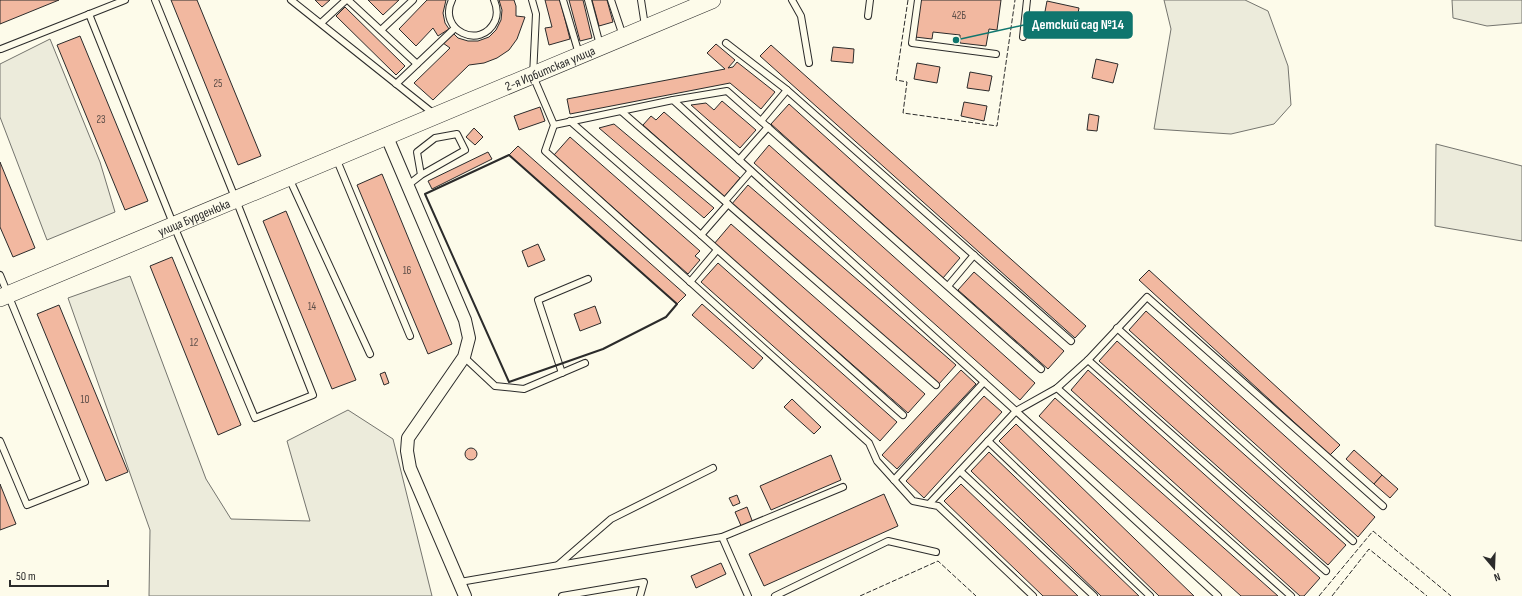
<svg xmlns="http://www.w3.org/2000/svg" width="1522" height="596" viewBox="0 0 1522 596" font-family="'Sofia Sans Condensed',sans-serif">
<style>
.green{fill:#ecebdb;stroke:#74746e}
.building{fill:#f2b8a0;stroke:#2b2b2b}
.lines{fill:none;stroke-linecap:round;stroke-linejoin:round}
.lane-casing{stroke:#2b2b2b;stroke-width:8}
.street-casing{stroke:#2b2b2b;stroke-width:14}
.secondary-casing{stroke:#2b2b2b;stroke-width:18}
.lane{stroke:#fdfbea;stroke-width:6}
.street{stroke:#fdfbea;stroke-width:12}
.secondary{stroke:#fdfbea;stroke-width:17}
.fence{stroke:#2b2b2b;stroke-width:1;stroke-dasharray:5 2;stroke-linecap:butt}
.wall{stroke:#2b2b2b;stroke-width:2}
.labels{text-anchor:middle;stroke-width:3;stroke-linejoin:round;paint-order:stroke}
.number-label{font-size:11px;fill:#5d4e48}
.street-label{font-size:13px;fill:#2b2b2b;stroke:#fdfbea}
.leader{fill:none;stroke:#0f766e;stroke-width:1.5}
.callout-dot{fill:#0f766e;stroke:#fdfbea;stroke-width:1.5}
.callout{fill:#0f766e;stroke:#0f766e;stroke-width:1.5}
.callout-label{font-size:14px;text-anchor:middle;font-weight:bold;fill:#fff}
</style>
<rect width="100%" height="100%" fill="#fdfbea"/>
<g class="green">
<polygon points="1164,0 1245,0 1268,11 1288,66 1291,105 1274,124 1231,134 1154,129 1171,29"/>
<polygon points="1452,0 1522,0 1522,23 1487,26 1453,18"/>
<polygon points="50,39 100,162 115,212 47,240 0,117 0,64"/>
<polygon points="1436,144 1522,166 1522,241 1435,226"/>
<polygon points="130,276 206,479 231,519 310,521 287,441 348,410 393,439 432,596 149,596 150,530 68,298"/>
</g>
<g class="building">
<polygon points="0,0 59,0 0,24"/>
<polygon points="171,0 197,0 261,156 238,165"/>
<polygon points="315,0 330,0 322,7"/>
<polygon points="368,0 399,0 383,15"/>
<polygon points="427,0 446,0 443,13 445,23 449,29 438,36 433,28 416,46 399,29"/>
<polygon points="499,0 514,0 516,6 516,16 525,17 517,39 509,50 497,58 484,63 469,65 433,100 414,83 450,48 443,43 453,33 458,38 468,41 478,41 489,37 496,30 501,20 502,10"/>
<polygon points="545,0 560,0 570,39 549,45 545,28 552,27"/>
<polygon points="569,0 583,0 592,38 580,41"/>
<polygon points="592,0 607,0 613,22 599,26"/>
<polygon points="920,0 1001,0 997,30 989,29 986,46 960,43 960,35 933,32 932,39 915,37"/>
<polygon points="1047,1 1079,8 1075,28 1043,22"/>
<polygon points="345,7 405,66 396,75 336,16"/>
<polygon points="80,36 148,201 125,210 57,45"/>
<polygon points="716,44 735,60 728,68 733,67 737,62 775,92 761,109 730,83 570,114 567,99 725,69 707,53"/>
<polygon points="771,45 1086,326 1075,338 760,56"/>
<polygon points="833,47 854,49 853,63 831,61"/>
<polygon points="1096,59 1118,64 1113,83 1092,78"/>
<polygon points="917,63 940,67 937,83 914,79"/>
<polygon points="970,72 992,76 989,91 967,88"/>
<polygon points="722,101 756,130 740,148 691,105 706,103 714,110"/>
<polygon points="964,102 987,106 984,121 961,116"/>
<polygon points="789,104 960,258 943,278 771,124"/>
<polygon points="540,107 545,121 519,130 514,116"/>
<polygon points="664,112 740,178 724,197 643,125 651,116 656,120"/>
<polygon points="1089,114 1099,116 1097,131 1087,130"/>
<polygon points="614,124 714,208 704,218 599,128"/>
<polygon points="474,128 483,137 475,145 466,137"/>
<polygon points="570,137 700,251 695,256 700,260 688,274 554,155"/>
<polygon points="769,145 1035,383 1020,400 754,163"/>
<polygon points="518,146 686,295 677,304 509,155"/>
<polygon points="488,152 492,159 432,189 428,181"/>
<polygon points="0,162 35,248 13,257 0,227"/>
<polygon points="382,174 452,344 428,354 357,185"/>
<polygon points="748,185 956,365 939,384 731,205"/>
<polygon points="286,211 356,380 332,389 263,221"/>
<polygon points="731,224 925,394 908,413 714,244"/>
<polygon points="538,244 545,260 528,267 522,251"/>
<polygon points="172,257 241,425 218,435 150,266"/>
<polygon points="718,263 897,422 880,441 701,282"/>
<polygon points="1149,270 1340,445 1330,455 1139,280"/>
<polygon points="974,272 1064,351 1048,369 958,290"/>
<polygon points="702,304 763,358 753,369 692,315"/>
<polygon points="59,305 128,472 106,481 37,314"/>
<polygon points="595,306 601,323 580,331 574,314"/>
<polygon points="1146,311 1375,517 1358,537 1129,330"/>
<polygon points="1117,341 1346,545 1328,565 1099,361"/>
<polygon points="961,370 976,384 897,469 882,455"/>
<polygon points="1088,370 1320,578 1304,596 1300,596 1071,390"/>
<polygon points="385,372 389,383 384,385 380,374"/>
<polygon points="984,396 1002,412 924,498 906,481"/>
<polygon points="1055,398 1278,596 1241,596 1039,416"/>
<polygon points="792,399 821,427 814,434 784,407"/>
<polygon points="1016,424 1194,596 1159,596 999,441"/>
<circle cx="471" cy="454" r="6"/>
<polygon points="1354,450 1382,475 1374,484 1346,459"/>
<polygon points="989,452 1139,596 1101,596 971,471"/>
<polygon points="831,455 841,480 771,510 760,486"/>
<polygon points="1382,475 1398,489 1390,498 1374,484"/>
<polygon points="0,484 16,524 0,530"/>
<polygon points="961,484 1078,596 1043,596 944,501"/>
<polygon points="884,494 898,526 764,586 749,554"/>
<polygon points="737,495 740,503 733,506 729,498"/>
<polygon points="747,507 753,523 742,528 735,512"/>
<polygon points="721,563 726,574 696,588 691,576"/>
</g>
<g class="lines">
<g class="lane-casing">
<g id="lane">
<polyline points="291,0 434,114"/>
<polyline points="348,0 417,64"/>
<path d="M452 0C437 30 481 51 495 21 498 14 497 7 494 0"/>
<polyline points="532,0 536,14 533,76 554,125 545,151 869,443 877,461 913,501 938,506 1033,596"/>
<polyline points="563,0 579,54"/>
<polyline points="588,0 600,45"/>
<polyline points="611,0 623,36"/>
<polyline points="641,0 645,26"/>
<polyline points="792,0 801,16 809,63"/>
<polyline points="918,0 912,43 996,54"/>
<polyline points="89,14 174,226 255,418 313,395 236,200 155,0"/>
<polyline points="868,16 870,0"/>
<polyline points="321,23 346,0"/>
<polyline points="381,30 413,0"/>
<polyline points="1023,37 1027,0"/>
<polyline points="726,43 787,90 1071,341"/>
<polyline points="1,49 125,0"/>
<polyline points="396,84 455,28"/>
<polyline points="673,100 727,91 1041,369"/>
<polyline points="621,111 936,385"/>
<polyline points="570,121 701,235 903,415"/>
<polyline points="761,121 787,90"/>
<polyline points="554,125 673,100 1016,411 1218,596"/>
<polyline points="336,158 410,336"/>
<polyline points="739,160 768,127"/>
<polyline points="289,178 370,354"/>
<polyline points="408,185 421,175 465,150 457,134 435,138 417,152 421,175"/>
<polyline points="725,201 751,171"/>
<polyline points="701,235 728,204"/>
<polyline points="0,275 85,482 27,505 0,441"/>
<polyline points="690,282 717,250"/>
<polyline points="948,286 974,255"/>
<polyline points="1117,328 1353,541"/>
<polyline points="464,357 495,386 524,389 585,363"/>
<polyline points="1088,360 1326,571"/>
<polyline points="562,373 538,300 588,279"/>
<polyline points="1057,388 1291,596"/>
<polyline points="988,441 1150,596"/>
<polyline points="960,471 1094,596"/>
<polyline points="894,480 984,382"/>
<polyline points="929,504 1016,411 1057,388 1088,360 1147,297 1383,506"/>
<polyline points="722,537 843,487"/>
<polyline points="558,565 611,519 713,468"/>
<polyline points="460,582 722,537 748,596"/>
<polyline points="562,596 644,582 640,596"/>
<polyline points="775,596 888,541 936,552"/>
</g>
</g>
<g class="street-casing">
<polyline id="street" points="387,137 465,320 469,338 464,357 408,438 407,451 410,468 465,596"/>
</g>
<g class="secondary-casing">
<g id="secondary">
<path id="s1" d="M0 298 712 0"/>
</g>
</g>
<use href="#lane" class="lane"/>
<use href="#street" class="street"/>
<use href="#secondary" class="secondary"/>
<g class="fence">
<polyline points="908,0 896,80 907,82 903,113 997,126 1015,0"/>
<polyline points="860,596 938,561 976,596"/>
<polyline points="1319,596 1373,531 1451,596"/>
<polyline points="1332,596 1369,549 1427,596"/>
</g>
<polygon class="wall" points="509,155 677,304 666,317 603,349 509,382 425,194"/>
</g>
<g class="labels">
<g class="number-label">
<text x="959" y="19">42Б</text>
<text x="218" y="87">25</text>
<text x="101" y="123">23</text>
<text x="407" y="274">16</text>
<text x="312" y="310">14</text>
<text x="194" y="346">12</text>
<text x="85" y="403">10</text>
</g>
<g class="street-label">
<text dy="5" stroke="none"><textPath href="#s1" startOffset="596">2-я Ирбитская улица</textPath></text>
<text dy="5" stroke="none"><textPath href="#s1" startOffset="210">улица Бурденюка</textPath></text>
</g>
</g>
<path class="leader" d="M956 40L1024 25"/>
<circle class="callout-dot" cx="956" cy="40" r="4"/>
<rect class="callout" x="1024" y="12" width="108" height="26" rx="4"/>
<g class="callout-label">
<text x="1078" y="29">Детский сад №14</text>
</g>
<g transform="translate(1494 568) rotate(161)" stroke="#fdfbea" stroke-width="3" paint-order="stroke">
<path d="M0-3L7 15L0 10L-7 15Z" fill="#2b2b2b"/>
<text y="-6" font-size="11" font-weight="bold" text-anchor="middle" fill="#2b2b2b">N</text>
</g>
<path d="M10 580v6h98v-6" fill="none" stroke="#2b2b2b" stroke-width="2"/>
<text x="16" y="580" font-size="12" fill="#2b2b2b" stroke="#fdfbea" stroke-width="3" paint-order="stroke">50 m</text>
</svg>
